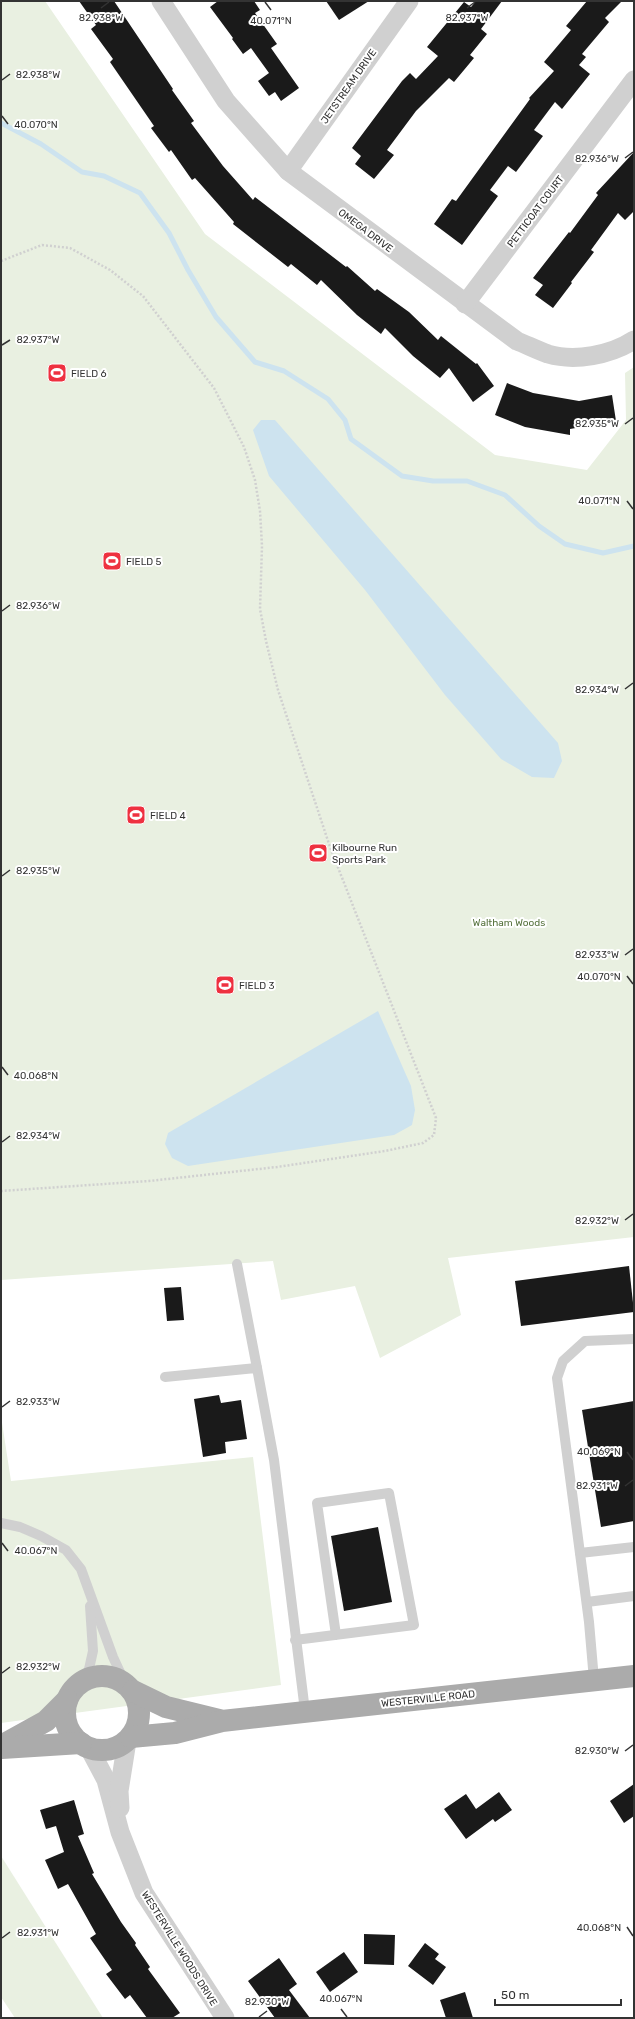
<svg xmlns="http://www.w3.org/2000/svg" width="635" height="2019" viewBox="0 0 635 2019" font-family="Rubik,sans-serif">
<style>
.green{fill:#e9f0e1}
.water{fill:#cde3ef}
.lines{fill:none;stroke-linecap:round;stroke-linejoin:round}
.stream{stroke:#cde3ef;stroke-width:5}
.building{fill:#1a1a1a}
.path{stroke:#d0d0d0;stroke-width:2.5;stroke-dasharray:2 2;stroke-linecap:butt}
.service{stroke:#d0d0d0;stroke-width:10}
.minor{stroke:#d0d0d0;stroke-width:19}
.primary{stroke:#ababab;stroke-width:22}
.ticks{fill:none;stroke:#333;stroke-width:1.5}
.labels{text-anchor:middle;stroke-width:4;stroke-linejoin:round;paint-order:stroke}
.street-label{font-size:10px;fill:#333;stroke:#fff}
.poi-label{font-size:10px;fill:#333;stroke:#fff;text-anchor:start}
.park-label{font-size:10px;fill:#56723d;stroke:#fff}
.ticks-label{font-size:10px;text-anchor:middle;fill:#333;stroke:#fff;stroke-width:4;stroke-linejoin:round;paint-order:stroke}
</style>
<rect width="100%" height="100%" fill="#fff"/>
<g class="green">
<polygon points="1,1 45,1 205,234 495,455 587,470 626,420 625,373 634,367 634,1237 448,1258 461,1315 380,1358 355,1286 281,1300 273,1261 1,1280"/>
<polygon points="1,1416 11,1481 253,1457 281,1685 1,1723"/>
<polygon points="1,1856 103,2018 15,2018 1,1997"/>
</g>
<g class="water">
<polygon points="261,420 275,420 558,743 562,761 554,778 532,777 501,759 445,695 365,590 269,476 253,430"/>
<polygon points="378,1011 411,1086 415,1110 412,1125 394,1135 188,1166 172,1158 165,1144 168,1133"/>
</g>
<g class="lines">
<polyline class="stream" points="1,123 41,144 82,172 104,176 140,193 169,233 188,270 216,317 255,362 284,371 328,399 345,420 351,439 402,476 433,481 467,481 505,495 539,526 565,544 603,553 634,546"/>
</g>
<g class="building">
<polygon points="79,1 114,1 173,89 172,90 194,121 191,123 223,166 253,200 255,197 346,267 347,266 375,291 377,289 409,312 438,340 441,336 476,364 477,363 494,386 473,402 449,368 440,378 413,356 385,328 381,334 357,315 321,280 317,285 291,264 288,267 233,224 234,222 195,178 192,180 171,150 169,152 151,128 154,126 110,62 113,59 91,29 96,25"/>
<polygon points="218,1 254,1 260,10 255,13 277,44 271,48 299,88 281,101 275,92 269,96 258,81 269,73 251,48 243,54 232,39 233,38 210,7"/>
<polygon points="326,1 369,1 339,20"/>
<polygon points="476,1 502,1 481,29 487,34 470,55 474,58 454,82 449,78 416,111 387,150 394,155 374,179 355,164 361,156 352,148 402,81 410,73 416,79 438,56 427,47 464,2 471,7"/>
<polygon points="587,1 622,1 605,18 609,22 582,54 586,57 579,65 590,74 562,109 555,102 534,130 543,136 516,172 508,166 490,190 498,196 462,245 434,224 452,199 456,201 530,99 529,98 554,71 544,62 571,30 566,26"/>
<polygon points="634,152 634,211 625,220 618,213 591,250 594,252 571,282 572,283 553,308 535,295 543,285 533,278 569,232 570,233 598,195 596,193"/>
<polygon points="507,383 533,393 579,401 612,395 616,421 570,429 570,435 525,427 495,415"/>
<polygon points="629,1266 634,1312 521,1326 515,1281"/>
<polygon points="181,1287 184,1320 167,1321 164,1288"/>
<polygon points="219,1395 221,1403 241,1400 247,1439 225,1442 226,1453 203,1457 194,1399"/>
<polygon points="634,1401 634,1521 601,1527 582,1410"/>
<polygon points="378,1527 392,1602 344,1611 331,1536"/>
<polygon points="634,1784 634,1816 624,1823 610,1801"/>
<polygon points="499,1792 512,1810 495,1822 493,1819 466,1839 444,1809 466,1794 476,1809"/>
<polygon points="74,1800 84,1834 78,1836 94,1873 92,1874 121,1922 136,1943 135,1945 150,1967 148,1969 180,2013 172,2018 147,2018 130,1995 125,1999 106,1974 112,1970 90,1938 96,1934 68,1884 58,1889 45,1860 64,1852 56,1826 46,1829 40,1810"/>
<polygon points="364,1934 395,1935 394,1965 364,1964"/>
<polygon points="425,1943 439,1954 435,1959 446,1967 433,1985 408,1966"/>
<polygon points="344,1952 358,1972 330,1992 316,1972"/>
<polygon points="279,1958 297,1984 289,1990 310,2018 275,2018 248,1981"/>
<polygon points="465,1992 473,2018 446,2018 440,2000"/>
</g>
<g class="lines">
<polyline class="path" points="1,261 42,245 70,248 110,270 143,296 214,388 244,447 255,480 260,511 262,546 260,609 266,641 278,690 330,847 436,1118 434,1135 423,1143 385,1151 277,1167 149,1181 1,1191"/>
<g class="service">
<polyline points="237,1264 257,1368"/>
<polyline points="165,1377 257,1368 274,1460 305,1711"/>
<polyline points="1,1523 20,1527 41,1536 66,1550 81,1569 113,1657 125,1683"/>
<polyline points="580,1553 634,1547"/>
<polyline points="587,1602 634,1596"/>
<polyline points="295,1640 414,1625 389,1493 317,1503 336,1635"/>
<polyline points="87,1678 93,1651 90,1606"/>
<polyline points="594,1680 589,1622 557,1378 563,1361 585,1341 634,1339"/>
</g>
<g class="minor">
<path d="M161 1 226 101 288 171 517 341C527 345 537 350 548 354 575 362 611 355 634 340"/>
<polyline points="288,171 409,1"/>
<polyline points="465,304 634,80"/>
<polyline points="89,1748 106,1780 120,1832 144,1893 225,2018"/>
<polyline points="120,1808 119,1791 127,1741"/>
</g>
<g class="primary">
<circle cx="102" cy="1713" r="37"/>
<polyline points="133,1691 166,1707 219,1720"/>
<polyline points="131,1737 175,1733 222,1721 634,1676"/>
<polyline points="1,1746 46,1721 67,1700"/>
<polyline points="2,1748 81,1743"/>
</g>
</g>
<path class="ticks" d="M265 2 271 10M101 8 109 2M467 8 475 2M2 80 10 74M2 116 8 124M625 158 633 152M2 345 10 340M625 424 633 418M627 501 633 509M2 611 10 605M625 689 633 683M2 876 10 870M625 955 633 949M627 976 633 984M2 1067 8 1075M2 1142 10 1136M625 1220 633 1214M2 1407 10 1401M627 1452 633 1460M625 1486 633 1480M2 1543 8 1551M2 1673 10 1667M625 1751 633 1745M627 1927 633 1936M2 1938 10 1932M341 2009 347 2017M259 2017 267 2011"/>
<defs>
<g id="stadium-square" transform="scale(1)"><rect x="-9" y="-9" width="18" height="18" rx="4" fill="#ee3140" stroke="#fff"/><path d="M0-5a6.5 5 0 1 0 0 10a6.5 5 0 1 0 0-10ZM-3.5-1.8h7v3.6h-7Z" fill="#fff"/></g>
</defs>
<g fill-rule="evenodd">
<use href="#stadium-square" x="57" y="373"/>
<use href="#stadium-square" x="112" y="561"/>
<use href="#stadium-square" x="136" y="815"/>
<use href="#stadium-square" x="318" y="853"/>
<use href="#stadium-square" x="225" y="985"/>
</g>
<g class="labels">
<g class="street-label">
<text transform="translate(348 86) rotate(-55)" y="4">JETSTREAM DRIVE</text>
<text transform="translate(535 211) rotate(-53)" y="4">PETTICOAT COURT</text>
<text transform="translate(366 230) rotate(37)" y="4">OMEGA DRIVE</text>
<text transform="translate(428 1698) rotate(-6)" y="4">WESTERVILLE ROAD</text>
<text transform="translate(180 1948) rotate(58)" y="4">WESTERVILLE WOODS DRIVE</text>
</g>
<g class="poi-label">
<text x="71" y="377">FIELD 6</text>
<text x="126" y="565">FIELD 5</text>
<text x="150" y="819">FIELD 4</text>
<text x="332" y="851">Kilbourne Run<tspan x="332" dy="12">Sports Park</tspan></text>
<text x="239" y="989">FIELD 3</text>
</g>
<g class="park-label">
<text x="509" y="926">Waltham Woods</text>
</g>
</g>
<g class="ticks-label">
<text x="101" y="21">82.938°W</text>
<text x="467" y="21">82.937°W</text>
<text x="271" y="24">40.071°N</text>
<text x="38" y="78">82.938°W</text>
<text x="36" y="128">40.070°N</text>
<text x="597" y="162">82.936°W</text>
<text x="38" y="343">82.937°W</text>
<text x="597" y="427">82.935°W</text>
<text x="599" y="504">40.071°N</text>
<text x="38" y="609">82.936°W</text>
<text x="597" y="693">82.934°W</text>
<text x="38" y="874">82.935°W</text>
<text x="597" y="958">82.933°W</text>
<text x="599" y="980">40.070°N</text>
<text x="36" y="1079">40.068°N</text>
<text x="38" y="1139">82.934°W</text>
<text x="597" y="1224">82.932°W</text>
<text x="38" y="1405">82.933°W</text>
<text x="599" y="1455">40.069°N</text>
<text x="597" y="1489">82.931°W</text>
<text x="36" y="1554">40.067°N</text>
<text x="38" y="1670">82.932°W</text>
<text x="597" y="1754">82.930°W</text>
<text x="599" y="1931">40.068°N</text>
<text x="38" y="1936">82.931°W</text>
<text x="341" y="2002">40.067°N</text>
<text x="267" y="2005">82.930°W</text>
</g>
<rect width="635" height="2019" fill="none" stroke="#333333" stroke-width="4"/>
<path d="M495 1999v6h126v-6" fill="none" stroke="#333333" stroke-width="2"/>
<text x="501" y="1999" font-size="12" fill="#333333" stroke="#ffffff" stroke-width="3" paint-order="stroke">50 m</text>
</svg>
